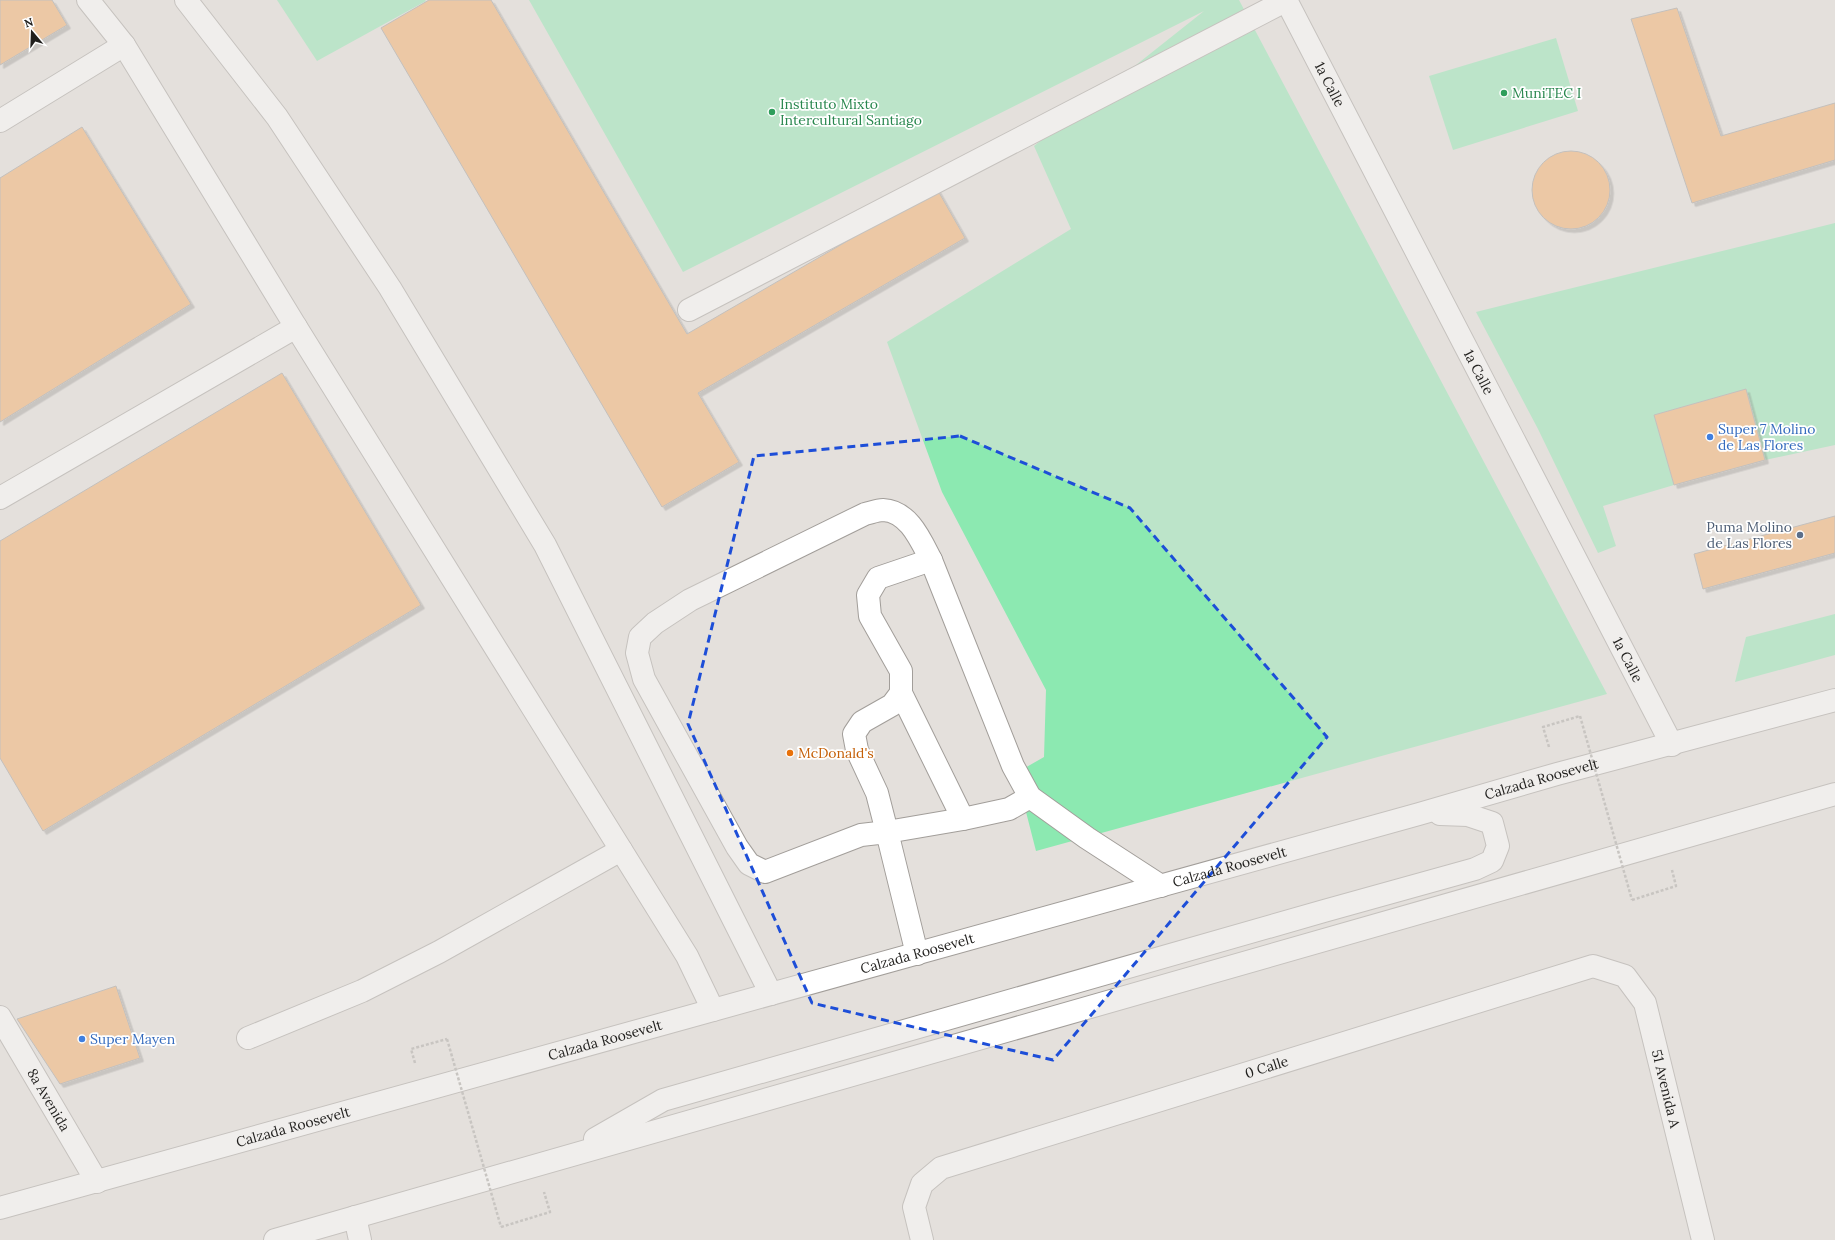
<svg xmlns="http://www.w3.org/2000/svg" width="1835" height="1240" viewBox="0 0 1835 1240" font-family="Lora,serif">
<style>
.green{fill:#8ce9b1}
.building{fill:#f5ac64;stroke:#9d9996;filter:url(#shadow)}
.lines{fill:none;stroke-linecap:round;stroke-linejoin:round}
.minor-casing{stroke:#a29e9a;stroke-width:24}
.highway-casing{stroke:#a29e9a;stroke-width:24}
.path{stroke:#a7a4a1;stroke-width:2.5;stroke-dasharray:3 2;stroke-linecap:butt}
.minor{stroke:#fff;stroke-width:22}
.highway{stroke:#fff;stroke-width:22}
.path-bridge{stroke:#a7a4a1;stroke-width:2.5;stroke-dasharray:3 2;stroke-linecap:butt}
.marked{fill:none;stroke:#1d4ed8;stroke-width:3;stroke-dasharray:8 5;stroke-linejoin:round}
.leisure-dot{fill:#2e9e5b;stroke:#fff;stroke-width:1.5}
.shop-dot{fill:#3f7fe0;stroke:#fff;stroke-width:1.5}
.service-dot{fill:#5c6f8a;stroke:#fff;stroke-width:1.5}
.food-dot{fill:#e8710a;stroke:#fff;stroke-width:1.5}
.labels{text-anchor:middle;stroke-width:3.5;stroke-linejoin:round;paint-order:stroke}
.street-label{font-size:14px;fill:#201f1d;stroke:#fff}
.leisure-label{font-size:14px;fill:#27864d;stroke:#fff;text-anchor:start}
.shop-label{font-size:14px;fill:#366cbe;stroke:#fff;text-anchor:start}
.service-label{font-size:14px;fill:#4e5e75;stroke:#fff;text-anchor:end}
.food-label{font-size:14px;fill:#c56008;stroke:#fff;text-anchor:start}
</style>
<defs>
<filter id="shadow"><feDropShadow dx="3.5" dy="3.5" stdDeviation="0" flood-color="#0004"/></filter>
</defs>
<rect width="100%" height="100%" fill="#e4e0dc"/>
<g class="green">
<polygon points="277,0 425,0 426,1 317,61"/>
<polygon points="529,0 1239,0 1607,694 1036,851 1016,773 1044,757 1046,690 942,492 887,342 1071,229 1034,146 1204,11 683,272"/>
<polygon points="1556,38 1578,111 1453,150 1429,76"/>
<polygon points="1835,223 1835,445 1765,460 1746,389 1654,415 1674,485 1603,506 1616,546 1598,553 1538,429 1476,312"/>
<polygon points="1835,614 1835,655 1735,682 1746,637"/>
</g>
<g class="building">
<polygon points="0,0 52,0 67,25 0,65"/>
<polygon points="429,0 491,0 687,334 937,189 965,238 698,393 739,462 662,507 381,28"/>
<polygon points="1677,8 1721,136 1835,103 1835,160 1692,203 1631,19"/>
<polygon points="82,127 191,304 0,422 0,178"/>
<circle cx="1571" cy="190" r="39"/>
<polygon points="282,373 421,605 43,831 0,758 0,541"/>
<polygon points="1746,389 1765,460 1674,485 1654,415"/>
<polygon points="1835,516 1835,553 1703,589 1694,554"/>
<polygon points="116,986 140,1058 60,1084 17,1019"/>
</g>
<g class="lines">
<g class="minor-casing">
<g id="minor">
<polyline points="88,0 124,45 296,327 687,956 713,1010"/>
<polyline points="186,0 277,117 390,288 545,545 771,994"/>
<path id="s1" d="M1286 0 1672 745"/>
<polyline points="0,121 124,45"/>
<polyline points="689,310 1287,0"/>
<polyline points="0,498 296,327"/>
<polyline points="931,560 878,578 868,595 870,616 901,671 901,693 892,705 862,722 854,734 857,750 877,793 887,832 963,819 1009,809 1030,797"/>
<polyline points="901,693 963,819"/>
<path d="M917 954 887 832 861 835 765 872 749 864 737 847 644 679 637 653 640 637 655 623 690 600 865 514C870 513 877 510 883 510 909 511 921 541 931 560L1013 766 1030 797 1087 838 1161 886"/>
<path id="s2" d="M0 1017 97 1182"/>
<polyline points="248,1038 362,991 439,952 621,850"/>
<polyline points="355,1217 360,1240"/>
<path id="s3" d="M922 1240 914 1207 922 1184 941 1168 1593 966 1625 976 1645 1003 1703 1240"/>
</g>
</g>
<g class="highway-casing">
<g id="highway">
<polyline points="595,1139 663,1100 1324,911 1475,869 1492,861 1498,846 1492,823 1468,815 1440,814"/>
<path id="s4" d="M0 1208 1419 814 1557 774 1835 700"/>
<polyline points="275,1240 1835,794"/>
</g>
</g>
<g class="path">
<polyline points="1549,747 1543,727 1580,716"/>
<polyline points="1632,900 1676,886 1672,870"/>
<polyline points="415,1063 411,1049 447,1039"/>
<polyline points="501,1227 550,1212 544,1192"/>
</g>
<use href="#minor" class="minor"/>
<use href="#highway" class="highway"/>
<g class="path-bridge">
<polyline points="1580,716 1632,900"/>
<polyline points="447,1039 501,1227"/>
</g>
</g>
<path d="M0 0H1835V1240H0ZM960 436 1130 508 1327 737 1053 1060 812 1003 688 724 754 456Z" fill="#e4e0dc" fill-opacity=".55" fill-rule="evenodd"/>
<path class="marked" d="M960 436 1130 508 1327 737 1053 1060 812 1003 688 724 754 456Z"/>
<g class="leisure-dot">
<circle cx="1504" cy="93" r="4"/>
<circle cx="772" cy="112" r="4"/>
</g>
<g class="shop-dot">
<circle cx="1710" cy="437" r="4"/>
<circle cx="82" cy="1039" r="4"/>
</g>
<circle class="service-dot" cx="1800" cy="535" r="4"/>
<circle class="food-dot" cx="790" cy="753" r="4"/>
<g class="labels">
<g class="street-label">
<text dy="5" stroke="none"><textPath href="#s1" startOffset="95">1a Calle</textPath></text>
<text dy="5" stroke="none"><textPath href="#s1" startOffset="419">1a Calle</textPath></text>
<text dy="5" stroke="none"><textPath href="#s1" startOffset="743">1a Calle</textPath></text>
<text dy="5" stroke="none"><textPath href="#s4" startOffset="1600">Calzada Roosevelt</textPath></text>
<text dy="5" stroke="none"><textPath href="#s4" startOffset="1276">Calzada Roosevelt</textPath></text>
<text dy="5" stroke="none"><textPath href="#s4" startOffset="952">Calzada Roosevelt</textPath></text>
<text dy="5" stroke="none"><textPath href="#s4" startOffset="628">Calzada Roosevelt</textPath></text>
<text dy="5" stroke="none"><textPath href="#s3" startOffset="424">0 Calle</textPath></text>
<text dy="5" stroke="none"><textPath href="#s3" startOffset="921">51 Avenida A</textPath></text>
<text dy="5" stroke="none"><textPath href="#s2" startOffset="96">8a Avenida</textPath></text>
<text dy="5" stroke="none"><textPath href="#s4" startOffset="304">Calzada Roosevelt</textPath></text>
</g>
<g class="leisure-label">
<text x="1512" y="98">MuniTEC I</text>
<text x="780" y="109">Instituto Mixto<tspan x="780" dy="16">Intercultural Santiago</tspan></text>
</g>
<g class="shop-label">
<text x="1718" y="434">Super 7 Molino<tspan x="1718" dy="16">de Las Flores</tspan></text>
<text x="90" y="1044">Super Mayen</text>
</g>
<g class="service-label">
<text x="1792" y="532">Puma Molino<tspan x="1792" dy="16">de Las Flores</tspan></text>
</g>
<g class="food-label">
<text x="798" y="758">McDonald's</text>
</g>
</g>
<g transform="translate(32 32) rotate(341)" stroke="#ffffff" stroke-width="3" paint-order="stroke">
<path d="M0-3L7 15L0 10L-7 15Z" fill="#201f1d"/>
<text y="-6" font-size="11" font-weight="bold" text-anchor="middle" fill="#201f1d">N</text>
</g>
</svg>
